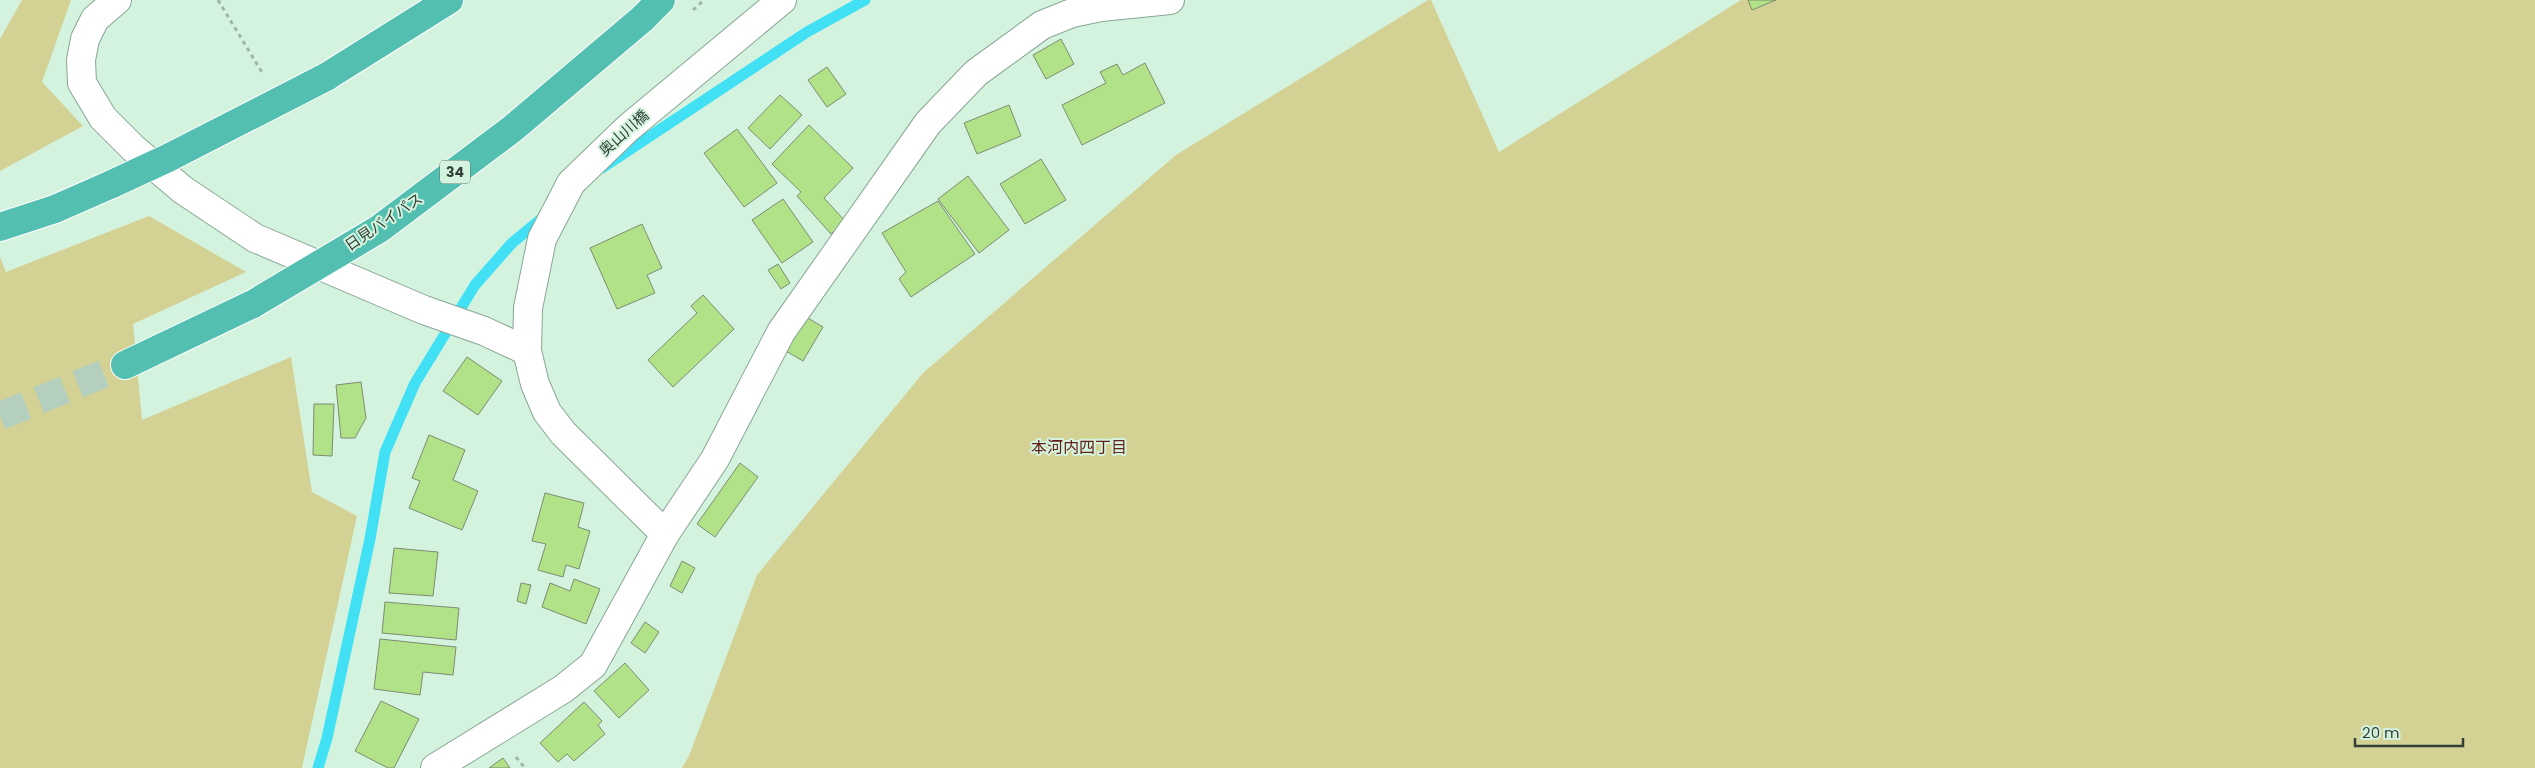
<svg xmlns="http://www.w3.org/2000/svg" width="2535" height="768" viewBox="0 0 2535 768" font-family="Poppins,'Noto Sans JP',sans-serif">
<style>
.green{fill:#d3d193}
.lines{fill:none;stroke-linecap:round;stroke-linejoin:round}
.stream{stroke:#41e0f5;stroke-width:11}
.building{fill:#b1e287;stroke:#7d8c72}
.highway-tunnel{stroke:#b4cfbe;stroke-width:28;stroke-dasharray:28 14;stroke-linecap:butt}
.street-casing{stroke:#89a694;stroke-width:30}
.secondary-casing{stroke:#89a694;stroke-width:30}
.highway-casing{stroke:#fff;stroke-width:30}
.path{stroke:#9db6a6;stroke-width:3;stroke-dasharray:4 4;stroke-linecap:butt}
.street{stroke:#fff;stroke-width:28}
.secondary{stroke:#fff;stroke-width:28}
.highway{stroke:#53bfb0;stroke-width:28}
.highway-bridge-casing{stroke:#fff;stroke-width:30;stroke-linecap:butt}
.highway-bridge{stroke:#53bfb0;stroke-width:28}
.labels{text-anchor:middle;stroke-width:4;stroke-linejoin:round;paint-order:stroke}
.shield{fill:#d4f3df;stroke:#63766a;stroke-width:1}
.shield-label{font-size:14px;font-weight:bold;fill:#334038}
.street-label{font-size:15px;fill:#334038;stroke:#d4f3df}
.neighbourhood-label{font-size:16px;fill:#652118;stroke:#d4f3df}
</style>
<rect width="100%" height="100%" fill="#d4f3df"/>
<g class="green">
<polygon points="22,0 71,0 42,82 83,126 0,171 0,39"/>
<polygon points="1428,0 1431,0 1499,152 1741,0 2535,0 2535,768 682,768 689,756 757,575 923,373 1176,155"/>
<polygon points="149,216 246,272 133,324 142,420 291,357 312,492 357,516 302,768 0,768 0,257 6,272"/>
</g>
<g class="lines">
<g class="stream">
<polyline points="602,168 807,32 865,0"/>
<polyline points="318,768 327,738 370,539 385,452 415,383 475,285 512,243 546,215"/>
</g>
</g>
<g class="building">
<polygon points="1748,0 1776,0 1752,10"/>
<polygon points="1061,39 1074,64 1046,79 1033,55"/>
<polygon points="1145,63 1165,103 1082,145 1062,105 1106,83 1100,72 1117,64 1123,75"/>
<polygon points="827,67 846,94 827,107 808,80"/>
<polygon points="780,95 802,115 770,149 748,128"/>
<polygon points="1009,105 1021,136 977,154 964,123"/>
<polygon points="809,125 853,168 824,198 845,221 831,234 797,196 801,192 772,164"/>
<polygon points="737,129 777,183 744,207 704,153"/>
<polygon points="1041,159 1066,200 1025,224 1000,184"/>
<polygon points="968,176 1009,230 979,253 938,199"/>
<polygon points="783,199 813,242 782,263 752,220"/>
<polygon points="938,201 975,254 911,297 899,279 906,272 882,233"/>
<polygon points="642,224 662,268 647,275 655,293 617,309 590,248"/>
<polygon points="778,264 790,283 781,289 768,270"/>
<polygon points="703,295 734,329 673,387 648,360 697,313 691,306"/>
<polygon points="806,317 823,327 803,361 786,351"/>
<polygon points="467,357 502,381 478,415 443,391"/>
<polygon points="361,382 366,418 355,438 341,438 336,385"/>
<polygon points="314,404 334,404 332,456 313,455"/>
<polygon points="429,435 465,450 453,480 478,491 462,530 409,508 420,481 412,478"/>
<polygon points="740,463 758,477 715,537 697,524"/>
<polygon points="545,493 584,503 578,527 590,531 579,569 566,565 563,577 538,570 546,544 532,541"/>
<polygon points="394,548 438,552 433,596 389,593"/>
<polygon points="682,561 695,568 682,593 670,586"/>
<polygon points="574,579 600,589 586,624 542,607 550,583 570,591"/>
<polygon points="521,583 531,585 526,604 517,601"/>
<polygon points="385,602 459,608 456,640 382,633"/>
<polygon points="645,622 659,632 645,653 631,643"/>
<polygon points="380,639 456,647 453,675 423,672 420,695 374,689"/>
<polygon points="625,663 649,690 619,718 594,691"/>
<polygon points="381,701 419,719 394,768 388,768 355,751"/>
<polygon points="584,702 602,721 598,725 605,734 574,761 567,754 558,762 540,743"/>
<polygon points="503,758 510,768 489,768"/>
</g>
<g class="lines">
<polyline class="highway-tunnel" points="0,416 125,365"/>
<g class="street-casing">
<g id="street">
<polyline points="117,0 95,19 85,39 81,60 82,83 103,118 133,148 183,190 255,238 424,310 484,331 527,351"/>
<polyline points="435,768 563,689 593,665 665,534 715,459 781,332 928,123 976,73 1042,25 1072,13 1101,7 1170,0"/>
</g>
</g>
<g class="secondary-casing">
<polyline id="secondary" points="665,534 563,433 547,412 535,384 527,351 528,308 542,239 571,183 628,128 782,0"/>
</g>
<g class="highway-casing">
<g id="highway">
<polyline points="642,19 661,0"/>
<polyline points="326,77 449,0"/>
<polyline points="0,227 55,209 112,184"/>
<polyline points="125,365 253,304"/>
</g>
</g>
<g class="path">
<polyline points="218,0 263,74"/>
<polyline points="693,10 704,0"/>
<polyline points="516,757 525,768"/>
</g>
<use href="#street" class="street"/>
<use href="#secondary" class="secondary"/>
<use href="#highway" class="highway"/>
<g class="highway-bridge-casing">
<g id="highway-bridge">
<polyline points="112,184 168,158 326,77"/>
<polyline points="253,304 379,229 512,129 642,19"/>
</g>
</g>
<use href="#highway-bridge" class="highway-bridge"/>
</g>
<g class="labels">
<rect class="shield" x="440" y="160.5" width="30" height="23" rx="4"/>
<g class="shield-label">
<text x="455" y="177">34</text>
</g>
<g class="street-label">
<text transform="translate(624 133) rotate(-42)" y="5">奥山川橋</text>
<text transform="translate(384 222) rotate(-34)" y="5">日見バイパス</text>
</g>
<g class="neighbourhood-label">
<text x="1079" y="453">本河内四丁目</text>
</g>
</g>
<path d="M2355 738v8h108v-8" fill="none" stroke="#334038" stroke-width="2.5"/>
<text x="2362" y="738" font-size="15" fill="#334038" stroke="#d4f3df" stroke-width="4" paint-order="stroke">20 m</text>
</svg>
